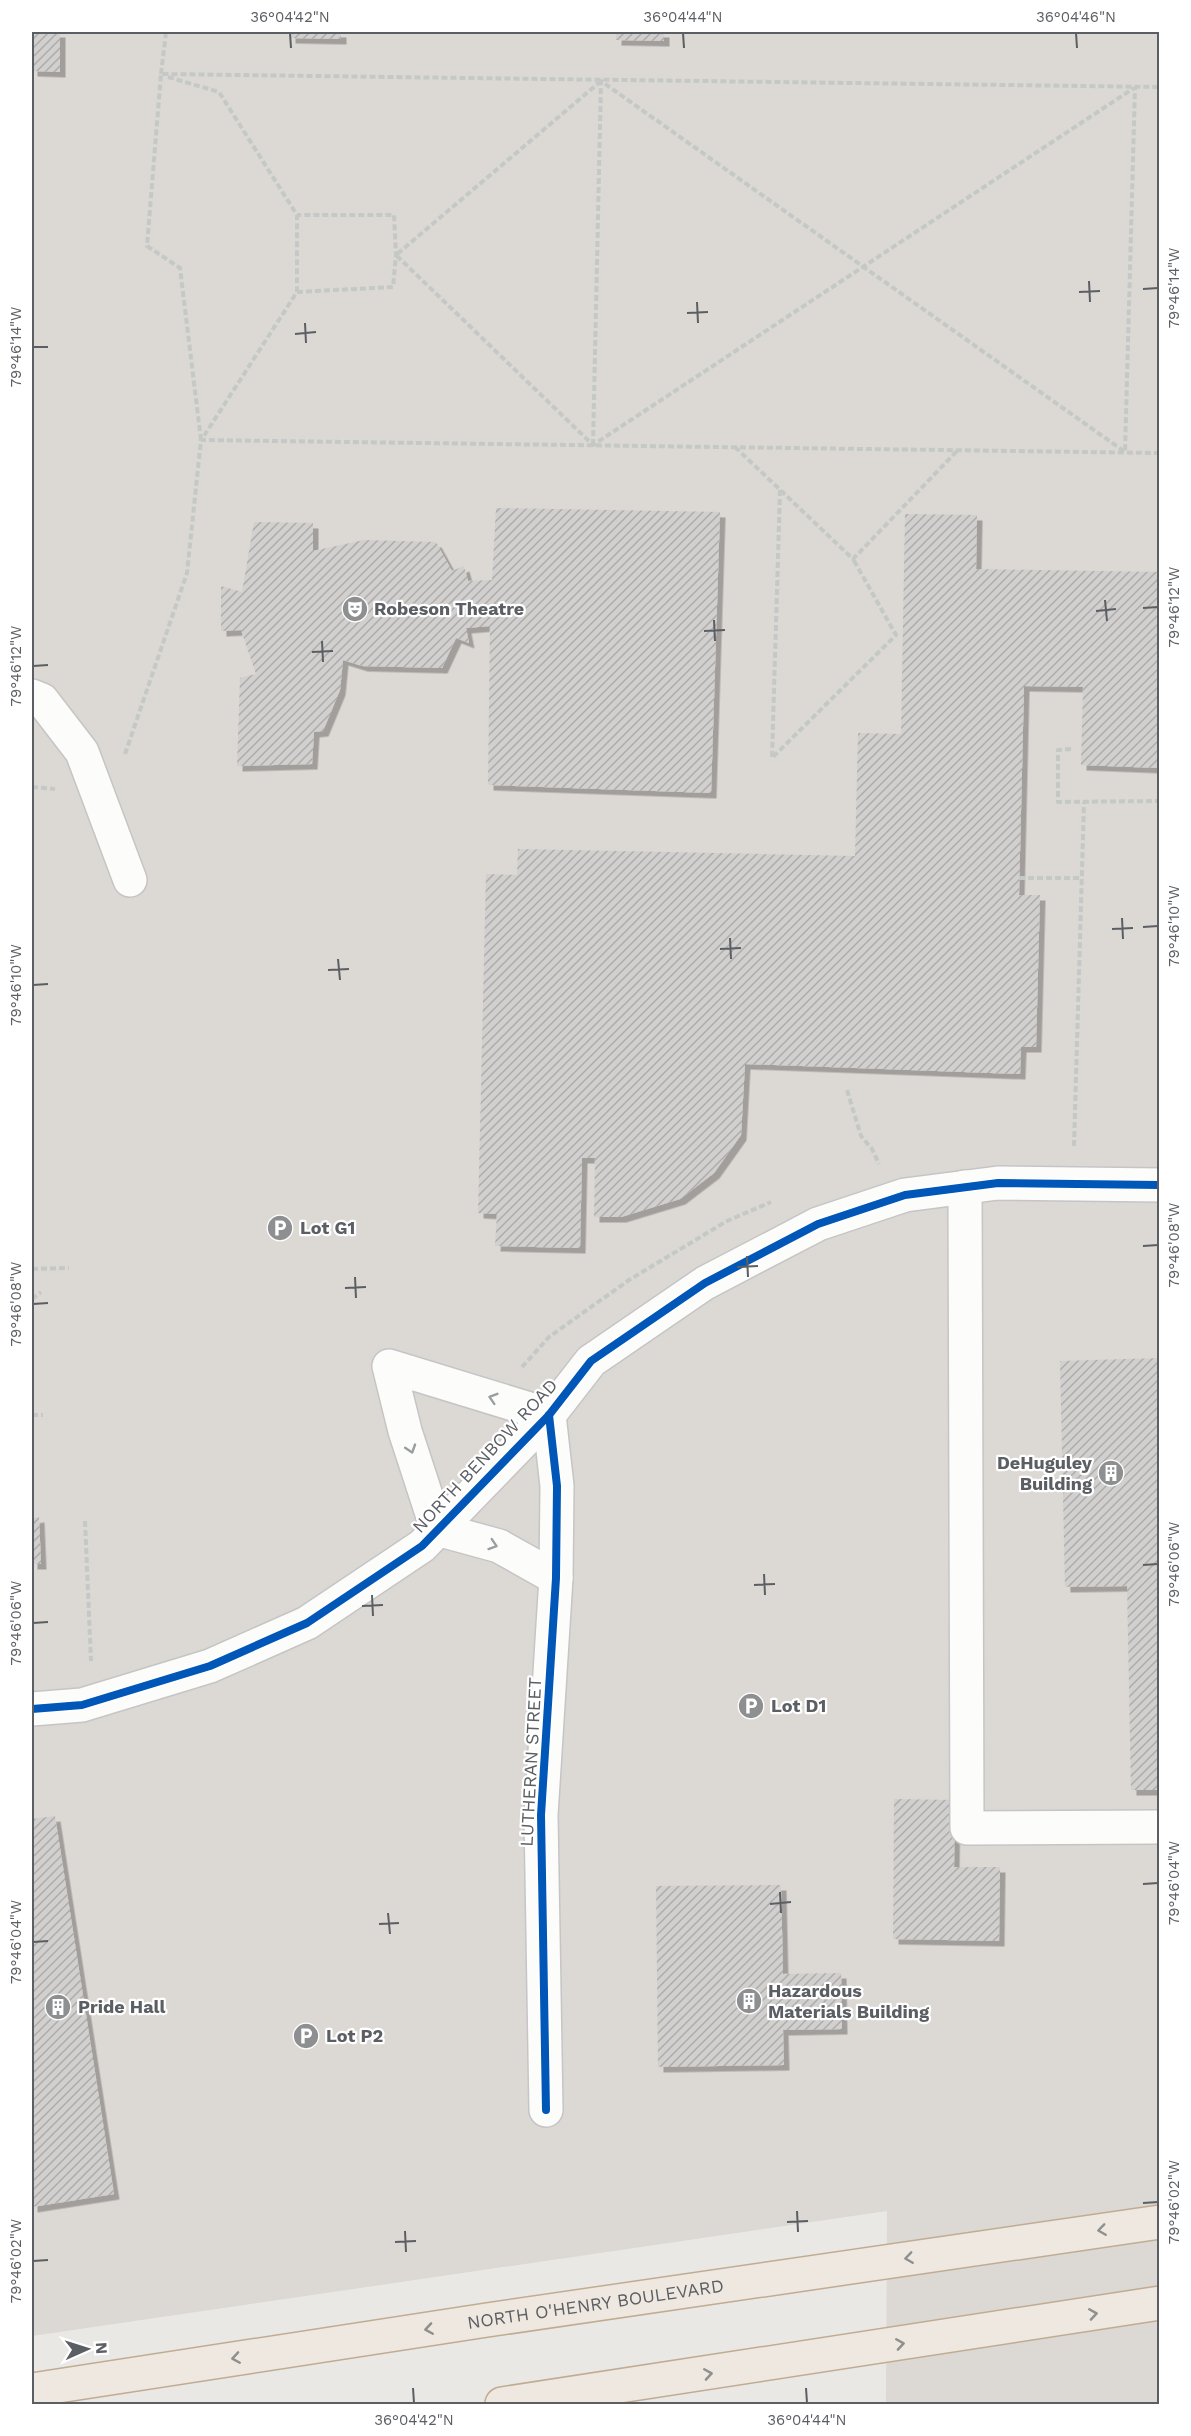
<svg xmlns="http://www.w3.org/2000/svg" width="1191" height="2436" viewBox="0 0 1191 2436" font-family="'Work Sans',sans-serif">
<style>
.education{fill:#dcd8d4}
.building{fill:url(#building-hatch);filter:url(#shadow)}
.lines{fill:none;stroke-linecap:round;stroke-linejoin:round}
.minor-casing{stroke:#c6c5c6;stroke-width:36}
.highway-casing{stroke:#c1ac93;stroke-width:36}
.path{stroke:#c4c9c6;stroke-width:4;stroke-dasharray:6 3;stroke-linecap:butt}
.minor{stroke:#fcfcfb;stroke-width:33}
.highway{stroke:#eee8e0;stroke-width:33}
.cycleway-casing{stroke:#fff;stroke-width:11}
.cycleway{stroke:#0057b8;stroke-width:8}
.oneway{stroke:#9b9ea0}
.oneway2{stroke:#8e8f8f}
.ticks{fill:none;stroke:#5b5f63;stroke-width:2}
.labels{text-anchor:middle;stroke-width:4.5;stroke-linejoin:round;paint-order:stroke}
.poi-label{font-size:18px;font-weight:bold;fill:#5b5f63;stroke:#fff;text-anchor:start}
.street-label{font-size:18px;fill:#5b5f63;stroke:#fff}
.neatline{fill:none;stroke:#5b5f63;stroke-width:2}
.ticks-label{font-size:15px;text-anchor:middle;fill:#5b5f63}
</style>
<defs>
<pattern id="building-hatch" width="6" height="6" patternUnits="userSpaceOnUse" patternTransform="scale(1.5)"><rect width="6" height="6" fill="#d2d0cf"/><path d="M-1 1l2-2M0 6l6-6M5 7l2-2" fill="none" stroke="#adacac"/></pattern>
<filter id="shadow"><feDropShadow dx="5.5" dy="5.5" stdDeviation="0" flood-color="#0004"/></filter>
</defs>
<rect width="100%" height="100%" fill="#eae8e5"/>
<polygon class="education" points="32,32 1159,32 1159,2404 886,2404 887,2211 32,2336"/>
<g class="building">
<polygon points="32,32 60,32 60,72 32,71"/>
<polygon points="290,32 341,32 341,39 290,38"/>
<polygon points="616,32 664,32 664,41 616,40"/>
<polygon points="496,508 720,512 711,793 488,785 490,626 466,628 469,643 456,638 442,668 362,666 343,660 340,690 323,731 314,732 312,764 237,766 240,678 256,674 241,630 221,631 221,586 242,592 254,522 313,523 313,551 364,540 436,542 452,571 464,566 468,581 492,580"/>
<polygon points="905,514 977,515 976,569 1160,572 1158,768 1081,765 1083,687 1024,686 1019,895 1040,895 1036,1047 1021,1047 1020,1074 745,1064 741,1135 714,1173 680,1199 621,1217 594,1217 595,1158 582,1158 580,1248 495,1246 497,1214 478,1213 486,874 517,875 518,849 855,856 858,733 901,734"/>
<polygon points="1160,1358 1160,1790 1131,1790 1127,1586 1065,1587 1060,1361"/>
<polygon points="39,1517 41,1564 32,1564 32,1518"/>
<polygon points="894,1799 955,1800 954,1867 1000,1867 999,1941 893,1939"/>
<polygon points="55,1816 114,2194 32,2207 32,1819"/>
<polygon points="781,1885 783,1974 841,1973 842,2029 783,2030 784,2065 658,2067 656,1886"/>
</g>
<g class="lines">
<g class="minor-casing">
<g id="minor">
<polyline points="32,696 42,700 82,752 130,880"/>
<polyline points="965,1187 967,1828 1160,1827"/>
<polyline points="437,1529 405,1431 389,1366 549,1415 557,1486 556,1578 541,1815 546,2110"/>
<polyline points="437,1529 499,1546 556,1578"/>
<polyline points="32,1709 82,1705 210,1666 307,1623 422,1546 549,1415 591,1361 705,1283 818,1224 905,1195 998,1183 1160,1185"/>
</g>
</g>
<g class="highway-casing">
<g id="highway">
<path id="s1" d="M32 2390 487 2320 1160 2222"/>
<polyline points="502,2404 1160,2303"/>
</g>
</g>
<g class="path">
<polyline points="161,74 166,32"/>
<polyline points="168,77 219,92 297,215 297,292 202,439"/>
<polyline points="601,81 396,255 593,445 1134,88"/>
<polyline points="297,292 393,287 396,255 394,215 297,215"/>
<polyline points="201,440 180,268 147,246 161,74 1160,87"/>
<polyline points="593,445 601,81 1125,452 1135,87"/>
<polyline points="735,447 853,559 957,451"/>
<polyline points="780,490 772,758 896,635 853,559"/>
<polyline points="1071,749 1058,750 1058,802 1160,801"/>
<polyline points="125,754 187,573 201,440 1160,453"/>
<polyline points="32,787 55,789"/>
<polyline points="1019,878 1082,878"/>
<polyline points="847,1090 861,1136 872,1149 879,1164"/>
<polyline points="1074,1146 1084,802"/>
<polyline points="32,1269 69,1268"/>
<polyline points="32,1299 41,1292"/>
<polyline points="522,1367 549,1337 629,1280 727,1221 771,1202"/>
<polyline points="32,1415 43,1415"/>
<polyline points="85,1521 91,1661"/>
</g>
<use href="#minor" class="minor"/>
<use href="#highway" class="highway"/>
<g class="cycleway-casing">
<g id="cycleway">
<polyline points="32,1709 82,1705 210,1666 307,1623 422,1546 549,1415 591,1361 705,1283 818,1224 905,1195 998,1183 1160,1185"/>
<polyline points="546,2110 541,1815 556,1578 557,1486 549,1415"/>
</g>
</g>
<use href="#cycleway" class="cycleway"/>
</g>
<defs><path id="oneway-chevron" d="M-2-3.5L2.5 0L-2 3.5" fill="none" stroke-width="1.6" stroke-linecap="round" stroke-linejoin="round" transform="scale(1.5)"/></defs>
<g class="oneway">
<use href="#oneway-chevron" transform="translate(493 1398) rotate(-163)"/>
<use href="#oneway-chevron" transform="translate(411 1449) rotate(72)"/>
<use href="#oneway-chevron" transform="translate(493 1545) rotate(18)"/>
</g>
<g class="oneway2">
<use href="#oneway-chevron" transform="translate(1102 2230) rotate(172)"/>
<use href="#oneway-chevron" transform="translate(909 2258) rotate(172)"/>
<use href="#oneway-chevron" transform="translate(1093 2314) rotate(-9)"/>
<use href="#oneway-chevron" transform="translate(429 2329) rotate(171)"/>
<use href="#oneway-chevron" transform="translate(900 2344) rotate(-9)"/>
<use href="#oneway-chevron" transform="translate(236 2358) rotate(171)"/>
<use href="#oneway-chevron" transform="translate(708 2374) rotate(-9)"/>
</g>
<path class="ticks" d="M290 33 291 48M683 33 684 48M1076 33 1077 48M1089 281 1090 302M1143 289 1158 288M1079 292 1100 291M697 302 698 323M687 313 708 312M305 323 306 343M295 334 316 332M33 347H48M1105 600 1107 621M1143 608 1158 607M1096 611 1116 609M714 620 715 641M704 631 725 630M322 641 323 662M312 652 333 651M33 666 48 665M1122 918 1123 939M1143 927 1158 926M1112 929 1133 928M730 938 731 959M720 949 741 948M338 959 340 980M328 970 349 969M33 985 48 984M1143 1246 1158 1245M747 1256 748 1277M737 1267 758 1266M355 1277 356 1298M345 1288 366 1287M33 1304 48 1303M1143 1565 1158 1564M764 1574 765 1595M754 1585 775 1584M372 1595 373 1616M362 1606 383 1605M33 1623 48 1622M1143 1884 1158 1883M780 1892 781 1913M770 1904 791 1902M388 1913 390 1934M379 1924 399 1923M33 1942 48 1941M1143 2203 1158 2202M797 2211 798 2232M787 2222 808 2221M405 2231 406 2252M395 2242 416 2241M33 2261 48 2260M413 2388 414 2403M806 2388 807 2403"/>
<defs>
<g id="theatre-disc" transform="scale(1.35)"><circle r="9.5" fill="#8d8f90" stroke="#fff"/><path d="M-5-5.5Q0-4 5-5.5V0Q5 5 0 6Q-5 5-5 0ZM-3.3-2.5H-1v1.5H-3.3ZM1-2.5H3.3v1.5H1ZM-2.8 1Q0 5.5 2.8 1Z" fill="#fff"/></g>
<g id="parking-disc" transform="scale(1.35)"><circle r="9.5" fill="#8d8f90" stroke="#fff"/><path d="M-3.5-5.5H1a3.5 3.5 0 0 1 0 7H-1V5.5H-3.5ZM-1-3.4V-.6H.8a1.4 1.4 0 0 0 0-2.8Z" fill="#fff"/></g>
<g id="building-disc" transform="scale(1.35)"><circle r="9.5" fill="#8d8f90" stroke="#fff"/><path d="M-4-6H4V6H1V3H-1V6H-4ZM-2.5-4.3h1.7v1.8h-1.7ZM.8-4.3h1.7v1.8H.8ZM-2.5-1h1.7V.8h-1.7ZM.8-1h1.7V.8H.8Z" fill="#fff"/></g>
</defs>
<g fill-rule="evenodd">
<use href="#theatre-disc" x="355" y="609"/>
<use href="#parking-disc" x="280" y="1228"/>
<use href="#building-disc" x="1111" y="1473"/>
<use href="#parking-disc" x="751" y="1706"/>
<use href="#building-disc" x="749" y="2001"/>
<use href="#building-disc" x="58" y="2007"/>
<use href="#parking-disc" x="306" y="2036"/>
</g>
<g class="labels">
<g class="poi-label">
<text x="374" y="615">Robeson Theatre</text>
<text x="300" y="1234">Lot G1</text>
<text x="1092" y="1469" text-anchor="end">DeHuguley<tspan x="1092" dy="21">Building</tspan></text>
<text x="771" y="1712">Lot D1</text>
<text x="768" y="1997">Hazardous<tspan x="768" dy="21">Materials Building</tspan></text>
<text x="78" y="2013">Pride Hall</text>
<text x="326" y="2042">Lot P2</text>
</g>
<g class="street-label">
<text transform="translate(485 1456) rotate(-47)" y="6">NORTH BENBOW ROAD</text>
<text transform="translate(531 1762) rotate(-87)" y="6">LUTHERAN STREET</text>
<text dy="6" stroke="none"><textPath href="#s1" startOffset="570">NORTH O'HENRY BOULEVARD</textPath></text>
</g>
</g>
<rect width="1191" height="2436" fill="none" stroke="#ffffff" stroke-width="66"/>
<g transform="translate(87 2349) rotate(87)" stroke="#ffffff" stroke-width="4.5" paint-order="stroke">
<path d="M0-4.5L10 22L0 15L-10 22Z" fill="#5b5f63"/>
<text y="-9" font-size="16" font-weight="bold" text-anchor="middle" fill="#5b5f63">N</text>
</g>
<rect x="33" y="33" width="1125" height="2370" class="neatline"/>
<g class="ticks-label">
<text x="290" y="22">36°04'42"N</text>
<text x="683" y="22">36°04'44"N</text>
<text x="1076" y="22">36°04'46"N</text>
<text transform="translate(1174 288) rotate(-90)" y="5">79°46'14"W</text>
<text transform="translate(16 347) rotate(-90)" y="5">79°46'14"W</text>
<text transform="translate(1174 607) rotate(-90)" y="5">79°46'12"W</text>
<text transform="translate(16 666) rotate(-90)" y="5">79°46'12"W</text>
<text transform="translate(1174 926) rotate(-90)" y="5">79°46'10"W</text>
<text transform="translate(16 985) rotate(-90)" y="5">79°46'10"W</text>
<text transform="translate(1174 1245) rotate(-90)" y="5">79°46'08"W</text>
<text transform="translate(16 1304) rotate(-90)" y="5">79°46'08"W</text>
<text transform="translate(1174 1564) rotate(-90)" y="5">79°46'06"W</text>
<text transform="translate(16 1623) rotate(-90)" y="5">79°46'06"W</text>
<text transform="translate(1174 1883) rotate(-90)" y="5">79°46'04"W</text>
<text transform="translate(16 1942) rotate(-90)" y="5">79°46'04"W</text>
<text transform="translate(1174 2202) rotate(-90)" y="5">79°46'02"W</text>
<text transform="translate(16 2261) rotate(-90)" y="5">79°46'02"W</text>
<text x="414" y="2425">36°04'42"N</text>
<text x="807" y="2425">36°04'44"N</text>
</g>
</svg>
